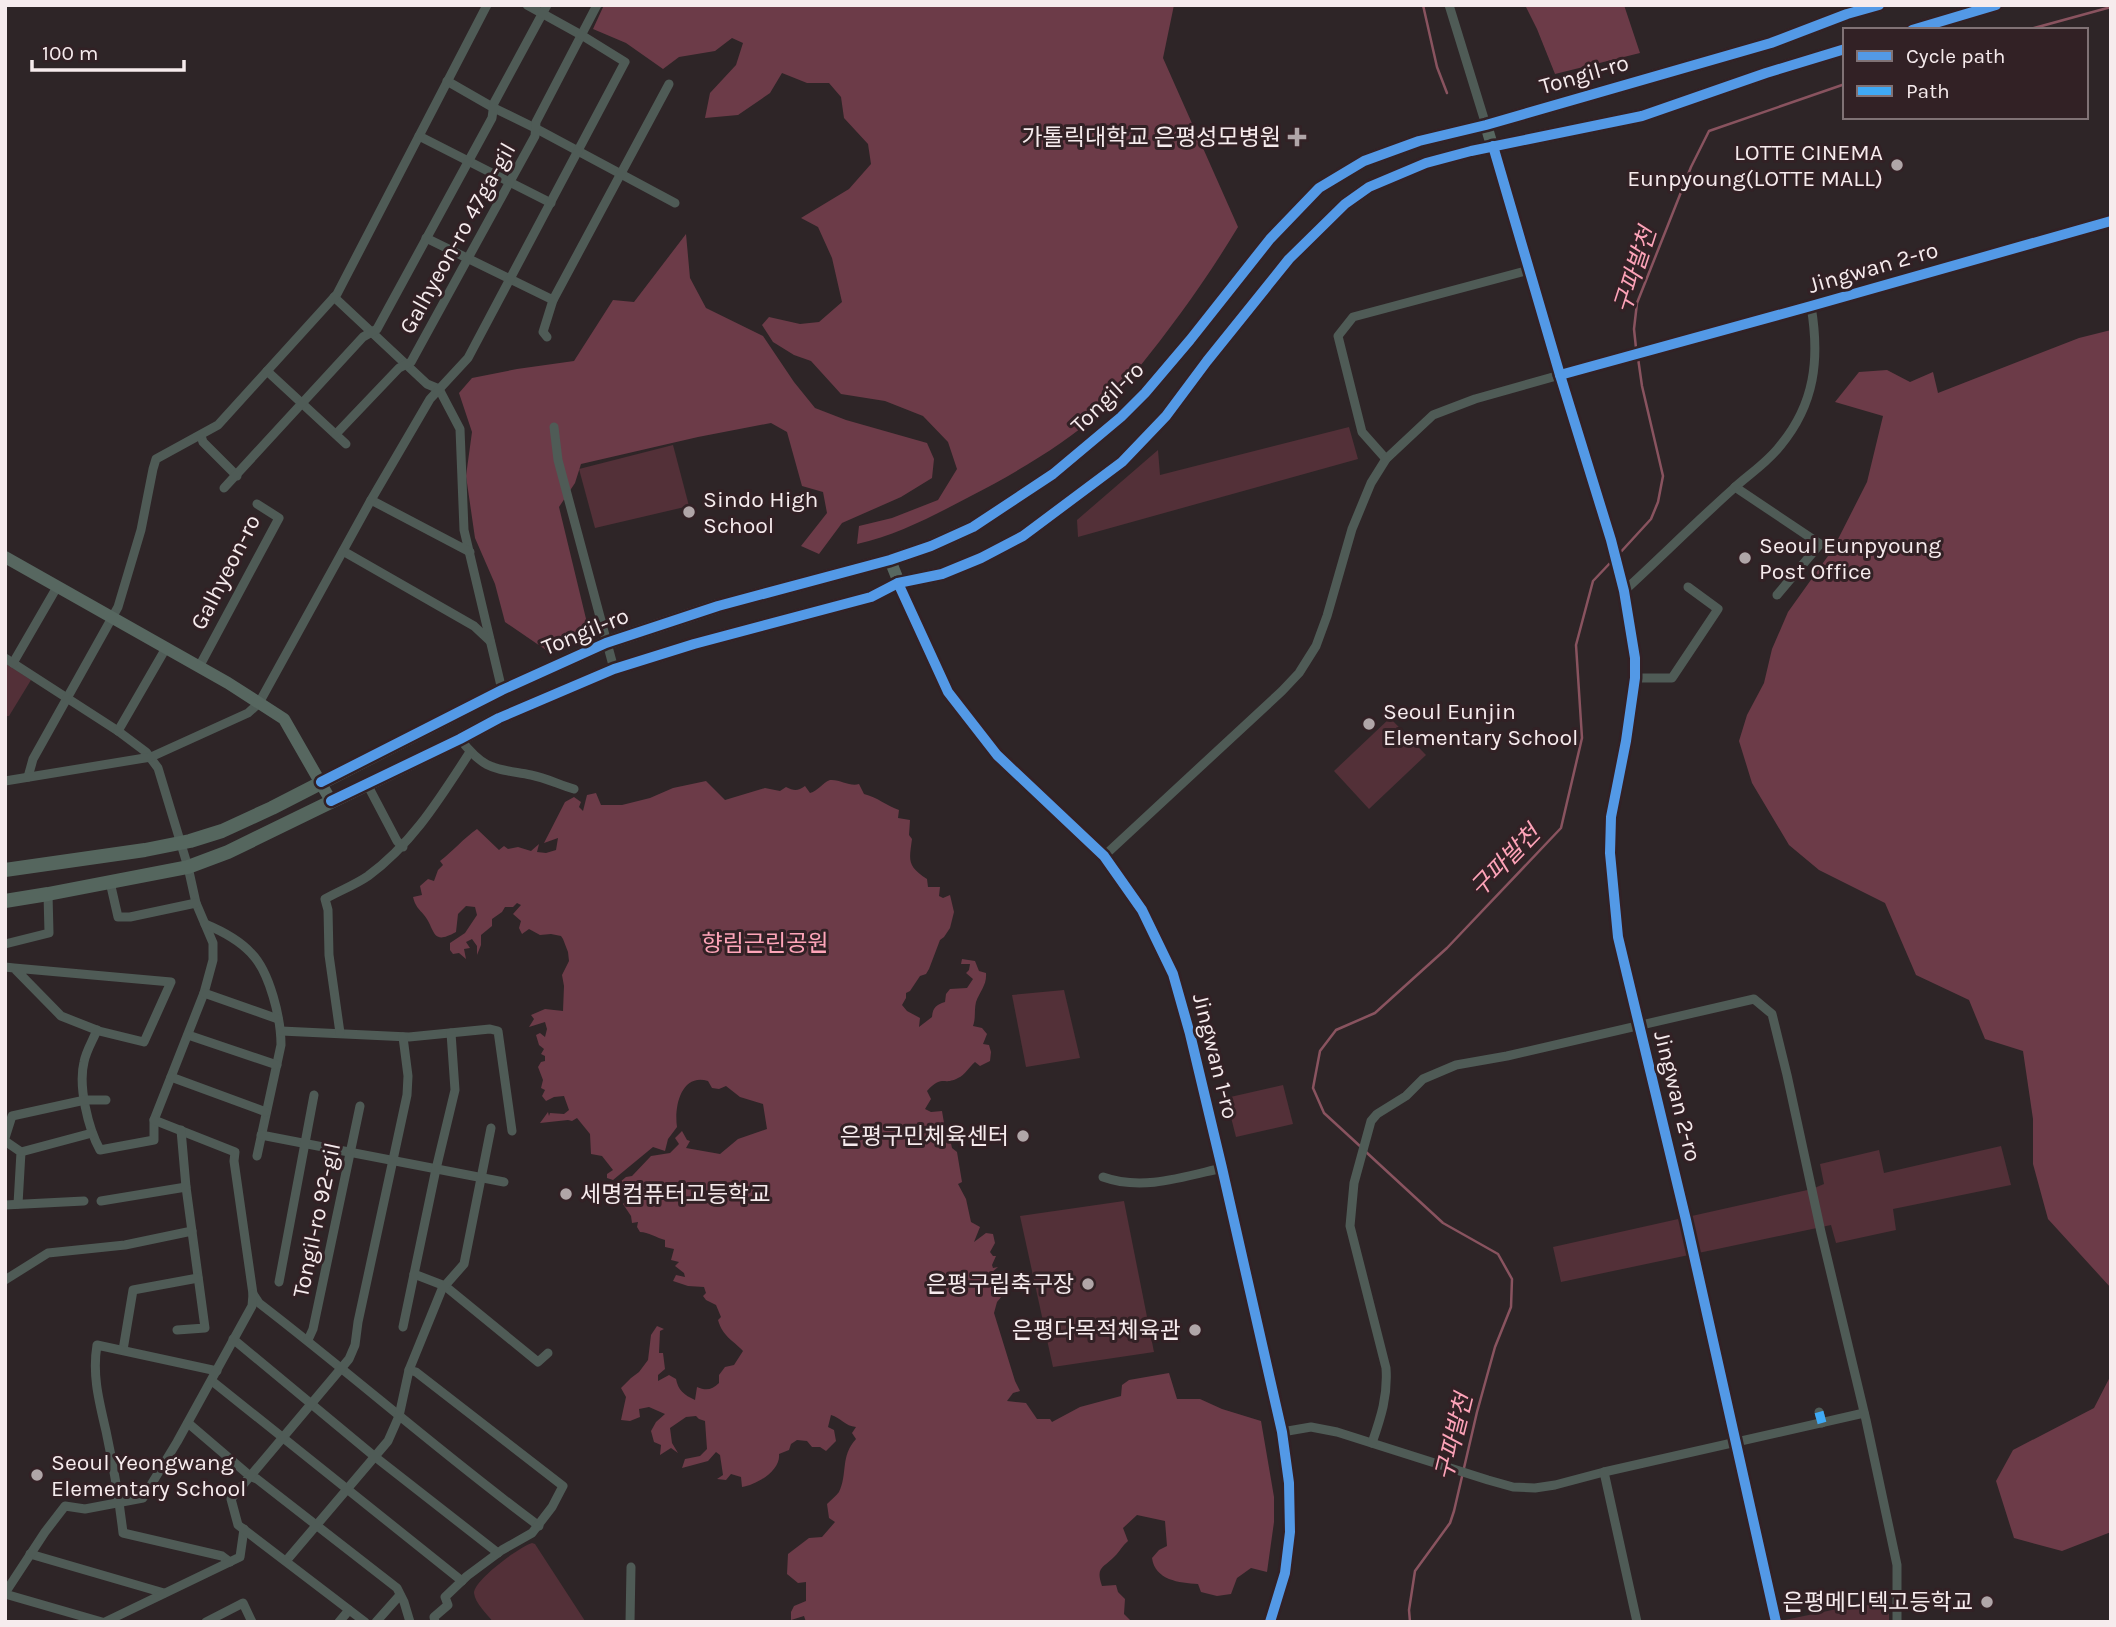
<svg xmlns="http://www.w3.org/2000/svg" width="2116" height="1627" viewBox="0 0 2116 1627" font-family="Karla,'Noto Sans KR',sans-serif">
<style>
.green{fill:#533038}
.forest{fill:#6c3b48}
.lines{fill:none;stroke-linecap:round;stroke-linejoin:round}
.stream{stroke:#89535f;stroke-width:2.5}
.street{stroke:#4f5b56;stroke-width:9}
.secondary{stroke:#576760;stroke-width:12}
.primary{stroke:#55665e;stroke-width:14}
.quiet{stroke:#3fa9f5;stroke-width:9;stroke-dasharray:18 9;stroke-linecap:butt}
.cycleway-casing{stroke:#322125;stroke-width:15}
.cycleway{stroke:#5399e6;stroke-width:10}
.poi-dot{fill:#b0a6a8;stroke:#322125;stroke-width:2.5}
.labels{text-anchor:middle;stroke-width:6;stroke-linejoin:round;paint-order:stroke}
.street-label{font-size:23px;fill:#f6ebed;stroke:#322125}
.poi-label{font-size:23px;fill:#f6ebed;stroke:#322125;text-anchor:end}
.park-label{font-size:23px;fill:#fea5b9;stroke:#322125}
.water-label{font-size:24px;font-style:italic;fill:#fda3b8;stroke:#322125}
</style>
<rect width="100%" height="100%" fill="#2e2527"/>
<g class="green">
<polygon points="1349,427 1358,459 1078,537 1077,520 1158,450 1160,475"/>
<polygon points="673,445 689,506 595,528 579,469"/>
<polygon points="5,663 31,680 9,716 5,716"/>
<polygon points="1390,718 1426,755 1369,809 1334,771"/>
<polygon points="1064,990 1080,1058 1026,1067 1012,995"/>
<polygon points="1283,1085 1293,1124 1236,1137 1226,1098"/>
<polygon points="2001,1146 2011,1185 1893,1209 1896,1230 1836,1243 1831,1225 1561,1282 1553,1247 1812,1189 1824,1184 1820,1164 1879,1150 1884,1173"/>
<polygon points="1124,1201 1154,1352 1053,1367 1020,1216"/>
<path d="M532 1543 535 1544 585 1621 493 1622C487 1614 475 1603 474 1593 474 1580 519 1547 532 1543Z"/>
<polygon points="1889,1598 1889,1622 1779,1622 1785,1620"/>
</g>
<g class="forest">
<path d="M604 5H1174L1163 58 1238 227C1208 277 1174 324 1137 370 1126 383 1116 399 1103 410 1062 446 1017 472 969 497 933 516 897 535 857 544L859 526 892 518 938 500 957 469 948 442 923 416 885 401 841 394 811 361 794 355 773 342 762 325 769 317 800 324 819 322 842 302 832 258 818 227 801 218 849 189 871 164 868 144 844 118 841 97 829 83H807L782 73 770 93 738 115 705 118 710 93 736 65 743 43 732 38 715 51 679 57 663 69 626 43 593 29Z"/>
<polygon points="1525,5 1624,5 1640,53 1555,74 1537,29"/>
<polygon points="686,234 690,278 706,308 763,336 794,382 815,408 846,420 927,443 934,459 932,478 901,497 842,523 819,554 801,546 827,513 823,492 802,486 787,432 771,423 698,437 581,464 575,483 559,507 588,627 546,650 505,622 495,584 475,538 466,476 472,432 459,393 472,378 517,369 574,361 613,300 634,302"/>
<polygon points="2111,330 2111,1288 2048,1219 2033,1164 2033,1119 2023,1051 1985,1039 1969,1000 1916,975 1885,903 1819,870 1789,845 1752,783 1739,741 1747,715 1764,683 1772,649 1788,612 1833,549 1867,482 1883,416 1835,402 1859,372 1887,370 1910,382 1933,372 1938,393 2079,338"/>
<path d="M830 780C840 779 850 787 859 784L864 794C877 797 887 806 899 810L898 818 910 820 909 835 912 839C909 861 907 866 927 879L928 887H940L939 896 943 898 950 895 954 912 950 928 944 937 940 940 929 969 926 974 920 976 910 991 906 993V998L902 1005 907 1011 920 1018 919 1027 932 1017C933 1007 936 1005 945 1002L946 994 950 989 967 988 973 979 966 973 969 970 970 964H961L962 959 975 961 979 971 986 973C987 985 980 991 976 1002 974 1010 976 1018 973 1026L982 1028 987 1034 983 1044 989 1045 991 1052 990 1061 980 1066 975 1062C969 1067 965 1075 958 1078 943 1086 943 1074 927 1091L931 1099 925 1109 931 1112 942 1111 945 1129 944 1132 949 1134 952 1148 957 1152 962 1182 958 1184 966 1199 971 1222 980 1227 974 1242 986 1233 993 1234 995 1243 990 1252 993 1256H996L992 1265 993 1268 998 1267 991 1273 997 1295 1002 1296 997 1302 994 1313 1015 1381 1020 1391 1013 1393 1007 1401 1026 1403 1037 1419H1050L1052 1422 1080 1407 1121 1396 1122 1385 1129 1380 1169 1373 1177 1399H1200L1222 1409 1261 1421 1274 1497V1522L1267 1572 1251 1568 1237 1578 1231 1594 1217 1596 1201 1592 1198 1584C1179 1583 1155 1580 1152 1558L1159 1550 1167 1546 1165 1521 1137 1515 1123 1528 1128 1541C1122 1546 1120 1551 1115 1556 1104 1568 1095 1566 1102 1586L1116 1585 1118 1592 1125 1599 1124 1614 1132 1622H806L804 1616 791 1620V1612L794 1606 806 1601V1582L798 1583 787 1574 788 1554 809 1538 822 1537 835 1522 829 1518 827 1504C831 1500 836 1496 839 1492 848 1474 840 1456 856 1439L852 1433 856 1427C845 1426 841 1418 831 1415L828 1427 834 1430 836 1441 826 1451 820 1447H812L807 1441 797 1440 791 1444 789 1450 779 1454C781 1470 757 1485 742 1487L741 1477 731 1474 726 1480 717 1479 723 1475 720 1455 716 1452 708 1461 682 1468 685 1459 700 1456 707 1449 705 1421 699 1419 696 1416 686 1417 670 1428 672 1443 678 1453 671 1448 660 1455 661 1445 654 1442 651 1431 656 1422 665 1414 649 1407 639 1409 640 1417 630 1421 621 1420 626 1397 621 1388 631 1378 639 1372 648 1360 651 1335 657 1326 664 1329 660 1331 659 1353H663L665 1369 658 1375V1381L669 1375 676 1379C678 1390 684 1395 695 1400L697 1387C706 1391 712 1390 719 1383V1375L725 1367 734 1365 743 1351C732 1339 723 1337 718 1320L721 1317 716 1305 706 1300 703 1296 706 1293 704 1287 688 1286 673 1281 676 1275 685 1277 684 1273 675 1266 679 1262 671 1260 674 1249 665 1247V1240C657 1238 648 1232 640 1232L637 1227 638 1222 632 1223 631 1216 623 1204 626 1201 627 1196H621L617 1189 621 1186 620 1182 626 1177 632 1176 651 1156 670 1153 679 1144 675 1138 682 1131 687 1140 690 1141 686 1148 720 1154 738 1139 767 1129 763 1104 740 1097 726 1086 719 1089 712 1088 708 1081C681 1073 674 1107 677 1127L668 1139 665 1151 653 1147 613 1180 607 1178V1174L613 1170 602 1156 591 1154 590 1134 577 1118 572 1121 568 1120 540 1123 548 1112 549 1116 550 1113 564 1114 569 1110 564 1096 554 1097 546 1101 542 1096 545 1090 541 1088 543 1080 538 1067 541 1062 545 1061V1056L541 1054 544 1049 539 1045 536 1035 540 1033 545 1037 547 1029 545 1022 529 1027 534 1019 531 1015 545 1009 563 1011 564 986 562 975 569 961 568 952 563 939 561 936 551 934 540 935 529 929 522 934 519 928 521 921 513 914 521 905 517 903 513 907H505L502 912 492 919V926L481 935V945L477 955V946L472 939 466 942 470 948 464 949 466 959 459 953 453 954 450 950V943L465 933 477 915 475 907 466 906 458 914 456 932C431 946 436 930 424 915 419 909 415 906 413 897L422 895 420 886 428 879 434 881 438 870 443 865 440 861C454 850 463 839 477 829L499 850 504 846 508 849 518 847 531 851 539 844 537 852 546 853 556 850 558 838 544 843 565 802 574 797 581 802 579 807 583 811 587 795 596 793 601 805H622L650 798 673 788 706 781 725 800 765 788 780 791 786 787C794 791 798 791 805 786L810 793C818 791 822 783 830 780Z"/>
<polygon points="2111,1375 2111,1532 2062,1551 2014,1538 1996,1481 2013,1450 2094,1408"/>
</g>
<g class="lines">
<g class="stream">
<polyline points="1423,5 1437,67 1447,93"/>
<polyline points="2027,30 2111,7"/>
<polyline points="1636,348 1634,329 1637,303 1691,167 1709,131 1845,84"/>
<polyline points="1618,555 1651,519 1658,502 1663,476 1642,386 1638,358"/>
<polyline points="1361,1147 1324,1113 1313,1088 1320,1051 1336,1030 1375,1013 1447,948 1561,828 1582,738 1576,645 1593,581 1611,562"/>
<polyline points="1366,1152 1443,1223 1498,1254 1512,1279 1511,1307 1495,1347 1477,1412 1454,1511 1450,1523 1415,1571 1409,1610 1410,1622"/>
</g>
<g class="street">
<polyline points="1449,5 1486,125"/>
<polyline points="447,81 494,108 535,128 675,203"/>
<polyline points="419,136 551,203"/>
<polyline points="426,238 553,300"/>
<polyline points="334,297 427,384 439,389 460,429 464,530 502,690"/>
<polyline points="547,337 543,332 553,300 669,84"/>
<polyline points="267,371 346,444"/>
<polyline points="554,427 558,460 614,669"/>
<polyline points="336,434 399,368 411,362 535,136 536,122 597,5"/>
<polyline points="201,436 203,442 237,476"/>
<polyline points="1386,459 1362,432 1338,336 1353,317 1529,270"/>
<polyline points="1735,487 1820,544 1777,595"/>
<polyline points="224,488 363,337 377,329 492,118 494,103 547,5"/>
<polyline points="371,500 470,552"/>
<polyline points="343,551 474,626 490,641"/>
<path d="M1624 591C1661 557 1696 522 1733 489 1748 475 1767 463 1780 446 1815 404 1820 359 1811 306"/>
<path d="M5 658 118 731 146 752 158 768 188 867 196 903 213 943V960L204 993 154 1120V1140L100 1150C88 1128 78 1086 84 1062 86 1051 93 1040 97 1030"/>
<polyline points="13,663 57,587"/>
<polyline points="199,667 279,518 257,504"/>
<polyline points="1635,678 1672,678 1718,609 1688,587"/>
<polyline points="118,731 166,648"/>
<path d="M460 739C485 771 494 768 531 775 546 778 560 785 574 789"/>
<polyline points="28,777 33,759 118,607 141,530 153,469 156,459 218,425 337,294 487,5"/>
<polyline points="5,781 151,757 248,713 259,703 371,500 430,399 468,358 625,62 583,36 527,5"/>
<polyline points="367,784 397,841 403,847"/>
<polyline points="1104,856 1282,691 1299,673 1316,646 1327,616 1352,529 1371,483 1386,459 1433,415 1475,399 1560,375"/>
<polyline points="110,882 118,917 130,917 196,903"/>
<path d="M205 924C222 931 238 939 251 953 270 972 281 1019 281 1045L257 1156"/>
<polyline points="5,944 49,933 48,894"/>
<polyline points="5,967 14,968 171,982 144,1042 99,1031 61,1016 14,968"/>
<polyline points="204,993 278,1019"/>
<polyline points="281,1031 409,1037 490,1029 498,1031 512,1131"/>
<path d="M340 1033 329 955 328 910 325 899C339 891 355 885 368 876 413 843 440 798 470 752"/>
<polyline points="188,1035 277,1065"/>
<polyline points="171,1077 266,1112"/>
<path d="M154 1120 235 1152 234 1161 253 1294 259 1303C354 1376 443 1455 539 1526"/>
<polyline points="261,1135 504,1182"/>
<polyline points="5,1138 12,1116 85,1100 106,1100"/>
<polyline points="5,1141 21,1152 18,1204"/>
<polyline points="21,1152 92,1133"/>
<path d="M1103 1177C1142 1191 1183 1177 1222 1168"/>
<polyline points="101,1201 186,1187"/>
<polyline points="5,1205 84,1201"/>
<polyline points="414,1274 445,1286 538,1362 548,1353"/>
<polyline points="5,1280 48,1253 125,1245 192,1231"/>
<polyline points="279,1282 314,1095"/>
<polyline points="403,1327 436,1169 455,1090 451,1033"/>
<polyline points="177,1330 205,1328 186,1187 181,1130"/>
<polyline points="233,1339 374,1456 498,1553"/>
<polyline points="308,1340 313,1329 360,1106"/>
<polyline points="123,1350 133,1290 198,1278"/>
<polyline points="409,1370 416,1372 563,1486 552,1507 532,1533 502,1550 467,1576 445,1597 448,1605 434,1617 435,1622"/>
<path d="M217 1371 97 1345C92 1375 99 1401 106 1431 113 1464 119 1498 123 1533L222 1556 230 1562"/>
<polyline points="212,1381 462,1581"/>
<polyline points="1819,1412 1822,1423"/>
<polyline points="188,1423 250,1476 257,1479 397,1588 404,1602 410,1622"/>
<polyline points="1282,1432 1311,1427 1337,1432 1488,1480 1513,1487 1535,1488 1555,1485 1604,1472 1864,1413"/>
<path d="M1372 1443C1381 1417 1388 1396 1386 1368L1350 1226 1354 1183 1371 1121 1377 1114 1406 1096 1423 1079 1456 1065 1507 1056 1754 999 1772 1014 1787 1075 1821 1232 1866 1420 1897 1565V1622"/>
<polyline points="1604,1472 1637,1622"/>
<polyline points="30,1554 164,1593"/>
<polyline points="286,1561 388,1441 399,1416 409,1370 442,1289 464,1264 491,1128"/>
<polyline points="5,1593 45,1532 65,1506 85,1509 143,1498 177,1442 252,1306 253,1294"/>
<polyline points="5,1594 102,1622"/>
<polyline points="105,1622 240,1557 244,1529"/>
<polyline points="206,1622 243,1603 252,1622"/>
<polyline points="339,1622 349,1610"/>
<polyline points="365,1622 238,1525 231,1499 349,1359 355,1345 358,1322 407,1095 408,1076 403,1037"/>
<polyline points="376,1622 400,1595"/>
<polyline points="630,1622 631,1567"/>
</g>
<g class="secondary">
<polyline points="1486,125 1560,375 1611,540 1624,591 1635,658 1635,678 1626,741 1611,817 1610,853 1618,937 1686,1220 1776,1622"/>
<polyline points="1560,375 1811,306 2111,221"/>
<polyline points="5,557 228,683 284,719 331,801"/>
<polyline points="890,560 910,610 948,692 997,755 1104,856 1142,910 1173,974 1190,1034 1222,1168 1282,1432 1289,1483 1290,1532 1285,1573 1270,1622"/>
</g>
<g class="primary">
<polyline points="1912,30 1996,5"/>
<polyline points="5,870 145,850 190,841 222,831 272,808 502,690 606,643 718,606 890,560 931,546 973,527 1053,474 1121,417 1145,393 1190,340 1270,239 1319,188 1364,161 1419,141 1486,125 1771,43 1847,14 1879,5"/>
<polyline points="5,901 48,894 188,867 228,852 460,739 499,718 614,669 694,644 871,597 898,583 942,574 981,558 1023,536 1122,462 1166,416 1207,361 1289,259 1345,204 1369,187 1426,163 1471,151 1642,116 1766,73 1845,49"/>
</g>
<polyline class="quiet" points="1819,1412 1822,1423"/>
<g class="cycleway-casing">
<g id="cycleway">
<polyline points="1912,30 1996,5"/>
<polyline points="1493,146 1560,375 1611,540 1624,591 1635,658 1635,678 1626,741 1611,817 1610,853 1618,937 1686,1220 1776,1622"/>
<polyline points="1560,375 1811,306 2111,221"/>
<polyline points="898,583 948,692 997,755 1104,856 1142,910 1173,974 1190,1034 1222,1168 1282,1432 1289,1483 1290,1532 1285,1573 1270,1622"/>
<polyline points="321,782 502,690 606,643 718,606 890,560 931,546 973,527 1053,474 1121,417 1145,393 1190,340 1270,239 1319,188 1364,161 1419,141 1486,125 1771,43 1847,14 1879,5"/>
<polyline points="331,801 460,739 499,718 614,669 694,644 871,597 898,583 942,574 981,558 1023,536 1122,462 1166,416 1207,361 1289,259 1345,204 1369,187 1426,163 1471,151 1642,116 1766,73 1845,49"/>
</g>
</g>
<use href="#cycleway" class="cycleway"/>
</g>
<g class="poi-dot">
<path d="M1293.5 126.5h7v7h7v7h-7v7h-7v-7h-7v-7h7z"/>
<circle cx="1897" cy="165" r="7"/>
<circle cx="689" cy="512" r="7"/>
<circle cx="1745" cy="558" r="7"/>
<circle cx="1369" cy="724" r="7"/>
<circle cx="1023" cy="1136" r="7"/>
<circle cx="566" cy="1194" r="7"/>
<circle cx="1088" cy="1284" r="7"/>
<circle cx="1195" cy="1330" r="7"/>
<circle cx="37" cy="1475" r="7"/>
<circle cx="1987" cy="1602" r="7"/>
</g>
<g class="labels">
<g class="street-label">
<text transform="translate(1584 74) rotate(-16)" y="8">Tongil-ro</text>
<text transform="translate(457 238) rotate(-61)" y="8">Galhyeon-ro 47ga-gil</text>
<text transform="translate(1873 267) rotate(-16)" y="8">Jingwan 2-ro</text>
<text transform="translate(1107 397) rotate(-44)" y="8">Tongil-ro</text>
<text transform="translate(225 572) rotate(-63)" y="8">Galhyeon-ro</text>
<text transform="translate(585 631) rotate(-22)" y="8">Tongil-ro</text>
<text transform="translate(1216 1056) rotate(76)" y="8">Jingwan 1-ro</text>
<text transform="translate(1678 1096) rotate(76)" y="8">Jingwan 2-ro</text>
<text transform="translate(316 1220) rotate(-78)" y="8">Tongil-ro 92-gil</text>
</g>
<g class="poi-label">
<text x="1281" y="145">가톨릭대학교 은평성모병원</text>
<text x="1883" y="160">LOTTE CINEMA<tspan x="1883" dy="26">Eunpyoung(LOTTE MALL)</tspan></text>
<text x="703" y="507" text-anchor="start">Sindo High<tspan x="703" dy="26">School</tspan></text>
<text x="1759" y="553" text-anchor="start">Seoul Eunpyoung<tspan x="1759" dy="26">Post Office</tspan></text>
<text x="1383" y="719" text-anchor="start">Seoul Eunjin<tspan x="1383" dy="26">Elementary School</tspan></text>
<text x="1009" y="1144">은평구민체육센터</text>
<text x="580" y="1202" text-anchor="start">세명컴퓨터고등학교</text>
<text x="1074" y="1292">은평구립축구장</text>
<text x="1181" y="1338">은평다목적체육관</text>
<text x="51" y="1470" text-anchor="start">Seoul Yeongwang<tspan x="51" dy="26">Elementary School</tspan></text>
<text x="1973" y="1610">은평메디텍고등학교</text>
</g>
<g class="park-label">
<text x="765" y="951">향림근린공원</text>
</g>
<g class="water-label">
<text transform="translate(1635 270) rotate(-72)" y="8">구파발천</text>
<text transform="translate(1505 861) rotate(-46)" y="8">구파발천</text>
<text transform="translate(1454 1437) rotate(-76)" y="8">구파발천</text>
</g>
</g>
<rect width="2116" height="1627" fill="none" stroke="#f6ebed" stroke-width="14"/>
<rect x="1843" y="28" width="245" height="91" fill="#322125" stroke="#807275" stroke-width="2"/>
<rect x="1857" y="51" width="35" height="10" fill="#5399e6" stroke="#807275" stroke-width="2"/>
<text x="1906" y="63" font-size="21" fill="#f6ebed">Cycle path</text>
<rect x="1857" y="86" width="35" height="10" fill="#3fa9f5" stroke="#807275" stroke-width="2"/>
<text x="1906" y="98" font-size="21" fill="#f6ebed">Path</text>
<path d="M32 60v10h152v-10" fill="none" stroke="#f6ebed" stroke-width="3.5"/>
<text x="42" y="60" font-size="21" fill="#f6ebed" stroke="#322125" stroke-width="5" paint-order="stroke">100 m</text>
</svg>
